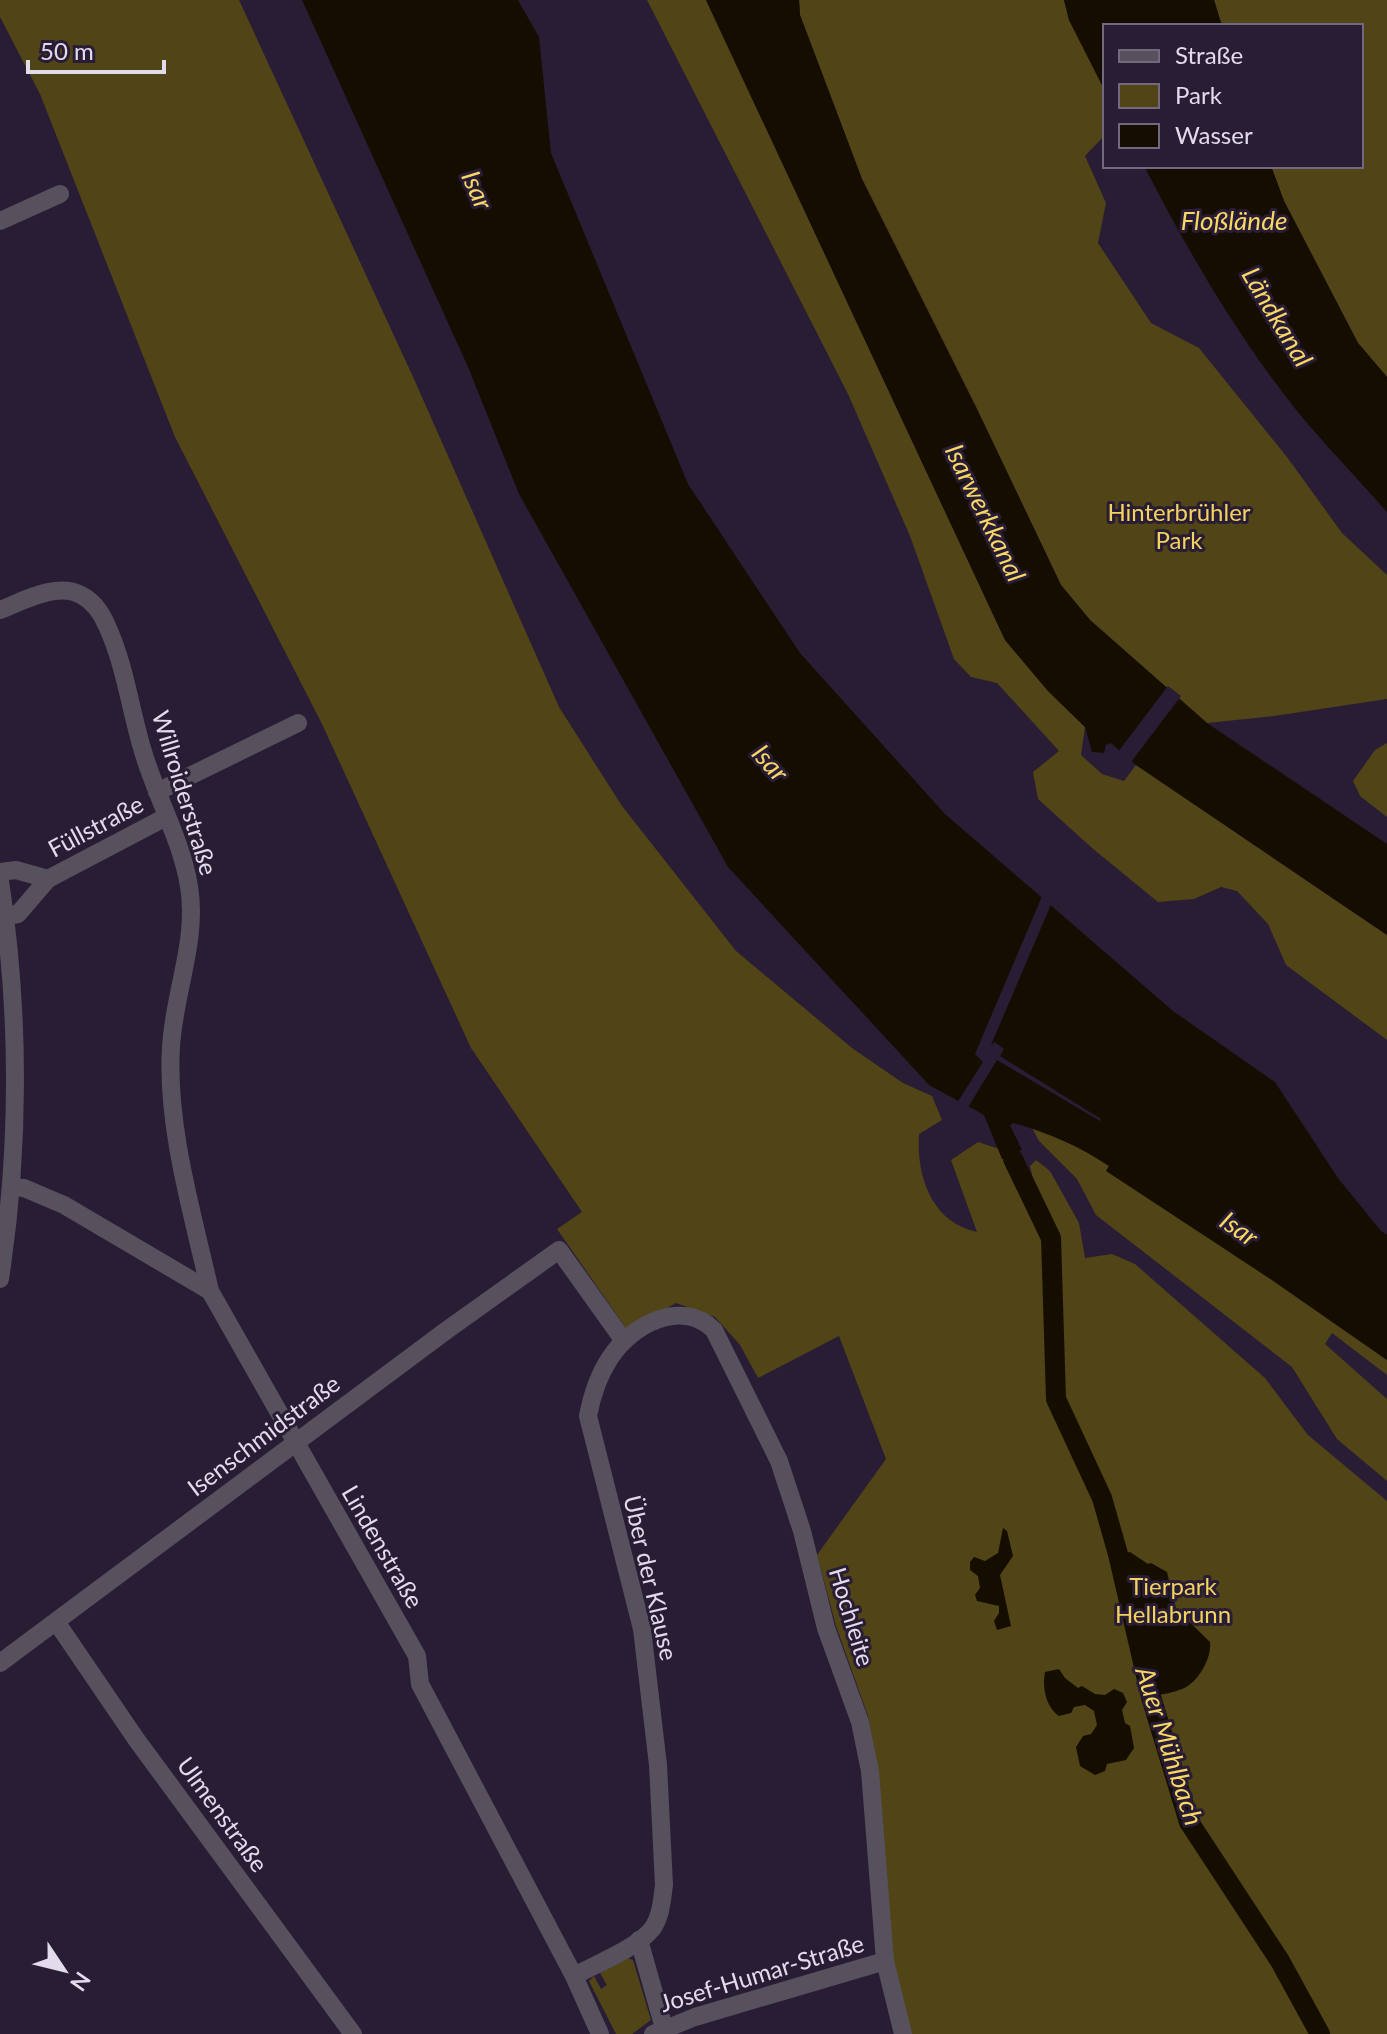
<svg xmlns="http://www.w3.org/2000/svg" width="1387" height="2034" viewBox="0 0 1387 2034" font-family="Lato,sans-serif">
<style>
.green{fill:#514416}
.water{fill:#150e00}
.pier{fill:#281d35}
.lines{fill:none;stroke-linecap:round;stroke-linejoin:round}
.canal{stroke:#150e00;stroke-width:20}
.minor{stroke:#56515d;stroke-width:18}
.labels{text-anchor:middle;stroke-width:6;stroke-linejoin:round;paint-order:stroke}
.park-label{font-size:24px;fill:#f3d25f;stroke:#281d35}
.street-label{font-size:24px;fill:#e2dbeb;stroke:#281d35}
.water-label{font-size:26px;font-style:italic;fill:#f8d765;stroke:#281d35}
</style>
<rect width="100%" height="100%" fill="#281d35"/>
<g class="green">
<path d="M0 0H239L414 379 559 707 622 806 736 951 852 1048 903 1083 932 1096 942 1120 919 1134C916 1176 932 1223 977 1232L951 1160 978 1142 1015 1154 1034 1183 1030 1166 1036 1160 1050 1171 1079 1223 1085 1258 1112 1254 1135 1264 1265 1378 1308 1435 1387 1501V2034H911L891 1966 875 1753 868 1716 836 1626 817 1555 886 1459 839 1336 758 1378 740 1345 715 1317 676 1303 628 1331 557 1229 582 1212 471 1048 322 724 175 437 40 94 0 17Z"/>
<polygon points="647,0 706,0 1005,640 1048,691 1085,727 1081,755 1102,774 1124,781 1136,765 1387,935 1387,1040 1286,965 1268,924 1237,891 1221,887 1194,899 1158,902 1092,848 1038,799 1033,772 1059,751 997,683 971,677 954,659 910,536 848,394"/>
<polygon points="799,0 1064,0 1069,20 1105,91 1105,135 1085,156 1106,203 1098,243 1151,323 1199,348 1287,457 1342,533 1387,575 1387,699 1274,716 1207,723 1090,620 1061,585 976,407 862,179 800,15"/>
<polygon points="1214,0 1387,0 1387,377 1358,343 1284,201 1271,166 1361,166 1361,26 1222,26"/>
<polygon points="1387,743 1387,817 1360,796 1353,781 1375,750"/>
<path d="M1032 1128C1060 1137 1085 1150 1109 1166L1107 1171 1272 1280 1387 1360V1375L1332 1333 1325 1344 1387 1399V1481L1337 1439 1292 1367 1096 1215 1077 1179 1039 1141Z"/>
<polygon points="627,1958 633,1960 651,2020 632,2034 616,2034 589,1981 594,1976 601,1989 607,1985 600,1973"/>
</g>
<g class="water">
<path d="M302 0H518L539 37 551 153 688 484 800 653 945 814 1173 1011 1275 1082 1338 1178 1381 1231 1387 1235V1360L1272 1280 1106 1171 1109 1166C1079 1146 1048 1133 1013 1123L1010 1125 1022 1150 1002 1159 984 1115 929 1085 728 867 519 494 468 367Z"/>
<polygon points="706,0 799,0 800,15 862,179 976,407 1061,585 1090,620 1207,723 1387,844 1387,935 1136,765 1111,743 1106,745 1104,753 1092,752 1085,727 1048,691 1005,640"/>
<polygon points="1064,0 1214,0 1222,26 1105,26 1105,91 1069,20"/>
<path d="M1144 166H1271L1284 201 1358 343 1387 377V512C1357 478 1325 445 1297 411 1237 336 1188 251 1144 166Z"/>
<polygon points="1003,1528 1007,1531 1013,1556 1000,1575 1011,1626 997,1630 994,1621 999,1613 999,1606 977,1601 975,1595 980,1588 978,1576 970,1570 970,1562 974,1557 985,1561 998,1553"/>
<path d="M1130 1552 1148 1564 1151 1563 1167 1572 1176 1609 1210 1642C1212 1658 1198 1683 1182 1689 1173 1693 1161 1694 1151 1697L1118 1554Z"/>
<path d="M1059 1669 1065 1678 1078 1688 1082 1686 1095 1694 1105 1695 1114 1689 1123 1693 1127 1702 1122 1710 1125 1723 1130 1726 1134 1748 1126 1760 1107 1764 1105 1771 1095 1775 1080 1766 1076 1747 1083 1736 1091 1734 1097 1725 1094 1711 1085 1705 1074 1707 1071 1713 1059 1716C1046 1707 1042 1688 1045 1672Z"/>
</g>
<g class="pier">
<polygon points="1168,686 1181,696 1131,762 1118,752"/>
<polygon points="1043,894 1052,902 991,1045 995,1042 1004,1049 1000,1056 1101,1119 1100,1121 997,1060 967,1109 957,1103 983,1062 975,1054"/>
</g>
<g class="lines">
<polyline class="canal" points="1013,1159 1051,1238 1056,1399 1102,1498 1118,1554 1151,1697 1189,1822 1280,1961 1320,2034"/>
<g class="minor">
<polyline points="0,221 60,194"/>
<path d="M0 610C23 601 56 582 81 595 93 601 102 614 107 626 125 665 130 708 142 748 155 795 181 838 189 886 198 941 174 992 171 1047 166 1126 193 1215 210 1291"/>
<polyline points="157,792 298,723"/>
<polyline points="0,872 16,870 48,879"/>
<path d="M0 881C20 1011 20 1149 0 1279"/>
<polyline points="6,916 18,914 48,879 166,817"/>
<polyline points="11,1187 24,1188 64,1205 210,1291 417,1656 420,1684 574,1976 600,2034"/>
<polyline points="57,1623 136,1739 353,2034"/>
<polyline points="0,1663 447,1330 559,1250 624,1341"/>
<polyline points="639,1940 664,2028"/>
<path d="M574 1976C596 1964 637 1948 652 1929 661 1917 662 1900 664 1885L658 1765 642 1629 588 1416C592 1395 598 1376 610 1358 631 1325 682 1298 714 1330L779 1461 802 1531 826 1628 860 1722 870 1771 885 1961 903 2034"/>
<polyline points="653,2034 695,2017 885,1961"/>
</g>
</g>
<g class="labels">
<g class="park-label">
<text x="1179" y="521">Hinterbrühler<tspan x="1179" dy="28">Park</tspan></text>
<text x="1173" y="1595">Tierpark<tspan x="1173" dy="28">Hellabrunn</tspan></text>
</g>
<g class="street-label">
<text transform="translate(184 793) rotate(73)" y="8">Willroiderstraße</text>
<text transform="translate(96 827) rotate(-28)" y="8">Füllstraße</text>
<text transform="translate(264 1436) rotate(-37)" y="8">Isenschmidstraße</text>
<text transform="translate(382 1547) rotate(60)" y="8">Lindenstraße</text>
<text transform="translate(650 1578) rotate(77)" y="8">Über der Klause</text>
<text transform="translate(851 1617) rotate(73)" y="8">Hochleite</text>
<text transform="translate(222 1815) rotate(54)" y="8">Ulmenstraße</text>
<text transform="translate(762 1974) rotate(-17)" y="8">Josef-Humar-Straße</text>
</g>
<g class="water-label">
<text transform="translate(477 190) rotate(66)" y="9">Isar</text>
<text x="1234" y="230">Floßlände</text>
<text transform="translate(1277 317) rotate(59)" y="9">Ländkanal</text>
<text transform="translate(985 513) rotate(64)" y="9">Isarwerkkanal</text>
<text transform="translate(770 763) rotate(48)" y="9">Isar</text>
<text transform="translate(1239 1229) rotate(35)" y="9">Isar</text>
<text transform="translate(1169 1746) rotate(72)" y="9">Auer Mühlbach</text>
</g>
</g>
<rect x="1103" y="24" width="260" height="144" fill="#281d35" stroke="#72697e" stroke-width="2"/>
<rect x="1119" y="50" width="40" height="12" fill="#56515d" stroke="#72697e" stroke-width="2"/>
<text x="1175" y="64" font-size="24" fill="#e2dbeb">Straße</text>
<rect x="1119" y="84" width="40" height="24" fill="#514416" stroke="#72697e" stroke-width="2"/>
<text x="1175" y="104" font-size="24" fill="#e2dbeb">Park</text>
<rect x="1119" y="124" width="40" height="24" fill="#150e00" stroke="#72697e" stroke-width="2"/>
<text x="1175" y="144" font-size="24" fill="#e2dbeb">Wasser</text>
<g transform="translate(64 1970) rotate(125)" stroke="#281d35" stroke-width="6" paint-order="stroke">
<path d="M0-6L14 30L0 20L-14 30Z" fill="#e2dbeb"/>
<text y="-12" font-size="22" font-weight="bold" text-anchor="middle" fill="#e2dbeb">N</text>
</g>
<path d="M28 60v12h136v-12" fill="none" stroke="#e2dbeb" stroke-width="4"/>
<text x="40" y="60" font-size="24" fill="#e2dbeb" stroke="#281d35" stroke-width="6" paint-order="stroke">50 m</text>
</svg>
